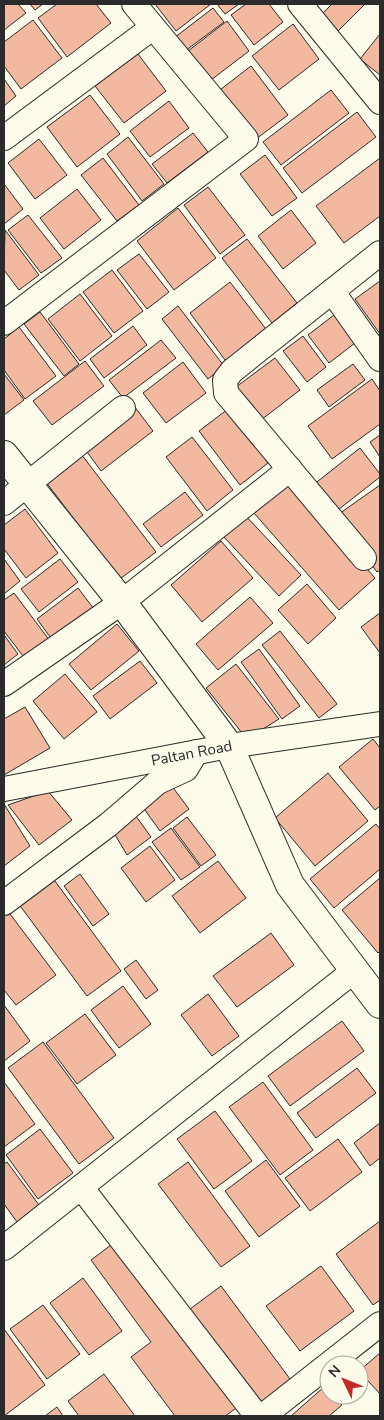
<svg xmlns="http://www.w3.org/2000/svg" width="384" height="1420" viewBox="0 0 384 1420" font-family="'Nunito Sans',sans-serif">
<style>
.building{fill:#f2b8a0;stroke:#2b2b2b}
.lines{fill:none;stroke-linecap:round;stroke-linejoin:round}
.street-casing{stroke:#2b2b2b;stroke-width:26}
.secondary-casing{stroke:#2b2b2b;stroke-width:30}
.street{stroke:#fdfbea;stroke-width:24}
.secondary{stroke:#fdfbea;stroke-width:28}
.labels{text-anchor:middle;stroke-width:4;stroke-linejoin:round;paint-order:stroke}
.street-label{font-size:15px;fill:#2b2b2b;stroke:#fdfbea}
</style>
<rect width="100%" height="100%" fill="#fdfbea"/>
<g class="building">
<polygon points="4,4 18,4 26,13 4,30"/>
<polygon points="30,4 43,4 35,10"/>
<polygon points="57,4 96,4 111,23 67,57 38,18"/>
<polygon points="155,4 211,4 176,31"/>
<polygon points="217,4 239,4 225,14"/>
<polygon points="246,4 269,4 283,22 254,45 231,15"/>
<polygon points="332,4 365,4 338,31 322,14"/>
<polygon points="213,8 224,22 185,51 174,38"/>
<polygon points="33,20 62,58 21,89 4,66 4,42"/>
<polygon points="227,21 249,51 211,80 188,51"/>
<polygon points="293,24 319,59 279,90 252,56"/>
<polygon points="380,34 380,75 360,59"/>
<polygon points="138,54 166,91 124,123 95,86"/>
<polygon points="251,66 288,115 252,142 216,93"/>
<polygon points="4,79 16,96 4,106"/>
<polygon points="331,90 349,113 281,165 263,142"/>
<polygon points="90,95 120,134 77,167 47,127"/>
<polygon points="169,101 189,128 150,157 130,131"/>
<polygon points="357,112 376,137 302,193 283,168"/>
<polygon points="193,133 208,152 167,183 152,164"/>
<polygon points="128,137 164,184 142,201 107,154"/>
<polygon points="39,139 67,175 35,199 8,163"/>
<polygon points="265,155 297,198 272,216 240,174"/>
<polygon points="103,158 139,205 117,221 81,175"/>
<polygon points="380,158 380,216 344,243 316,206"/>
<polygon points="4,184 23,209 4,224"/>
<polygon points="208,187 245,235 220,254 184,205"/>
<polygon points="77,189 101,220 64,249 40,218"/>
<polygon points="178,208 216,258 174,290 137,241"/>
<polygon points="291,210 316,243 283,269 258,236"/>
<polygon points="28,215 62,258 41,273 8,230"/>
<polygon points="5,230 39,275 19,290 4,270"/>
<polygon points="247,239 297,303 272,323 222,258"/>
<polygon points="139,254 169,292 147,309 117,270"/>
<polygon points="112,270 143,311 114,333 83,292"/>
<polygon points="380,281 380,334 355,299"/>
<polygon points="230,282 269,333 228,364 190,313"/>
<polygon points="80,294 112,336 80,361 48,319"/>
<polygon points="178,306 224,366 208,379 162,319"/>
<polygon points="40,312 79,364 64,376 24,324"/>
<polygon points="334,315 355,343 329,363 308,335"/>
<polygon points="133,326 147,345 104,378 90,359"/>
<polygon points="19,327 56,376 25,399 4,370 4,339"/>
<polygon points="303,336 326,367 307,382 283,351"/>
<polygon points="161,340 176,358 123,398 109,380"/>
<polygon points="275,358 300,390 261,420 236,387"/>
<polygon points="85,361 104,386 52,425 33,401"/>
<polygon points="183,362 206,393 166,423 143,393"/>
<polygon points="353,364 365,380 329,407 317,390"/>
<polygon points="4,374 24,400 4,415"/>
<polygon points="372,379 380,391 380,424 332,459 308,426"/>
<polygon points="134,406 153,431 101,471 82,445"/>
<polygon points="228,409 268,463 240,485 199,431"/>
<polygon points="380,435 380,457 370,442"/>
<polygon points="192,437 233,490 207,511 166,457"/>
<polygon points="360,448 380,474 380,477 334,513 313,485"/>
<polygon points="78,450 156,552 120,579 42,477"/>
<polygon points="290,482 375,578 339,610 254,513"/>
<polygon points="380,485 380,570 377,572 336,516"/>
<polygon points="185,492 203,515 161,547 143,524"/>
<polygon points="25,509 58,553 26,578 4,549 4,525"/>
<polygon points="244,514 301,575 279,596 222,535"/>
<polygon points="221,541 253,578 202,622 171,585"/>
<polygon points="4,559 20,581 4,594"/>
<polygon points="60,559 78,582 39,612 21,589"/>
<polygon points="307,584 336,618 308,644 278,610"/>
<polygon points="78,588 94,609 53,641 37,619"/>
<polygon points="14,593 50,641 26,660 4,631 4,600"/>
<polygon points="250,597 273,623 218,670 196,644"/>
<polygon points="380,613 380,653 361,627"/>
<polygon points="117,624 139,651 91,690 69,664"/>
<polygon points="280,631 337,704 319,718 262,645"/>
<polygon points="4,635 18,654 4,665"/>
<polygon points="259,649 300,706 282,719 241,662"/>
<polygon points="140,661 157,683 110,719 93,696"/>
<polygon points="236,664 279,719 247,739 206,688"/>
<polygon points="65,674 97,712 64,739 33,701"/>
<polygon points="25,707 50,748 4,775 4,719"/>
<polygon points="373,739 380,748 380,806 375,810 339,767"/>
<polygon points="328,773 368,821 315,866 275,818"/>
<polygon points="171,785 189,809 160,831 142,806"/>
<polygon points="48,791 72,820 39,845 8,805"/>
<polygon points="4,804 30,846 4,866"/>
<polygon points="133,812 151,837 127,855 111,828"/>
<polygon points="187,817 216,855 201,866 173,828"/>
<polygon points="376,824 380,829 380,869 334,908 310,879"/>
<polygon points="171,828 200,867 181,880 152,842"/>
<polygon points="150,846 175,880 146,902 121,868"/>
<polygon points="218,861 246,898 200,933 172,896"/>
<polygon points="49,873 121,971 87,996 15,899"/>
<polygon points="80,874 109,914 93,926 64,886"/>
<polygon points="380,878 380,951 378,953 342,910"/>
<polygon points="7,910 56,975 16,1005 4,990 4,912"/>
<polygon points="271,933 294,965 237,1007 213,976"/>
<polygon points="136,960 158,990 146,999 124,969"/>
<polygon points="123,986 151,1024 119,1048 91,1010"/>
<polygon points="208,994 239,1036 212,1056 181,1015"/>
<polygon points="4,1005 30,1041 4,1061"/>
<polygon points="85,1014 116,1055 77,1084 46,1043"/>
<polygon points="342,1021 364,1051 290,1106 268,1076"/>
<polygon points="43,1042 114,1138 79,1164 8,1068"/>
<polygon points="357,1068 376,1093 316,1138 297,1113"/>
<polygon points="4,1082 35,1124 4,1147"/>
<polygon points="263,1082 313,1150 280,1175 229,1107"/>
<polygon points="215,1111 252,1161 214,1189 177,1139"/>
<polygon points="380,1123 380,1158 370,1166 354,1143"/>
<polygon points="40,1129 73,1173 38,1199 6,1155"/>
<polygon points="338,1139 362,1172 310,1211 285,1178"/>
<polygon points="266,1160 300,1206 259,1237 225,1191"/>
<polygon points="7,1162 39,1205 17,1222 4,1204 4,1164"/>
<polygon points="188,1162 250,1246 221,1267 158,1184"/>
<polygon points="380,1221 380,1300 373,1305 336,1254"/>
<polygon points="119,1239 242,1404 225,1416 175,1416 131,1357 151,1342 91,1260"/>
<polygon points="321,1266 354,1311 300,1351 266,1306"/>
<polygon points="83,1278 122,1331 89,1355 50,1303"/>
<polygon points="221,1286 293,1383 258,1408 186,1312"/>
<polygon points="43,1305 80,1354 47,1379 10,1329"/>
<polygon points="4,1329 45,1385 4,1416"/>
<polygon points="380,1353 380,1394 359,1371"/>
<polygon points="104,1374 135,1416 79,1416 68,1401"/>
<polygon points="325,1386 329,1391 329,1395 333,1395 342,1405 329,1416 291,1416"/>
<polygon points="57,1407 63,1416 45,1416"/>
</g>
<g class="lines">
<g class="street-casing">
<g id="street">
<polyline points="300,4 380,102"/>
<polyline points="4,138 152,28"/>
<polyline points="332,291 380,359"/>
<polyline points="4,323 246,139 134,4"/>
<polyline points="4,503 123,408"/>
<polyline points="364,558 226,393 225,380 232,371 380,253"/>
<polyline points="4,684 122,602 290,469"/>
<path id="s1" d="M4 789 229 746 380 724"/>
<polyline points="4,903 108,825 158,782 186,769 196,752"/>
<polyline points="81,1187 257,1416"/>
<polyline points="4,1248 355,970"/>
<polyline points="263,1416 380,1324"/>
</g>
</g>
<g class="secondary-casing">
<polyline id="secondary" points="4,455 122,602 229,746 290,885 380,1004"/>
</g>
<use href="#street" class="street"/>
<use href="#secondary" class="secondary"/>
</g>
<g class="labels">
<g class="street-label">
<text dy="5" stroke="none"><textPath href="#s1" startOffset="191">Paltan Road</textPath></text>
</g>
</g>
<rect width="384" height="1420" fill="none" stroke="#2b2b2b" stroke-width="10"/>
<g transform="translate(344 1380) rotate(313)"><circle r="24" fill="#fdfbea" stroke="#a9a89e"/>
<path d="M0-4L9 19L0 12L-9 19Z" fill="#c62828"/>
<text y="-8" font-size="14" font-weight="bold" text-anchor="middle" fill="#2b2b2b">N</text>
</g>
</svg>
